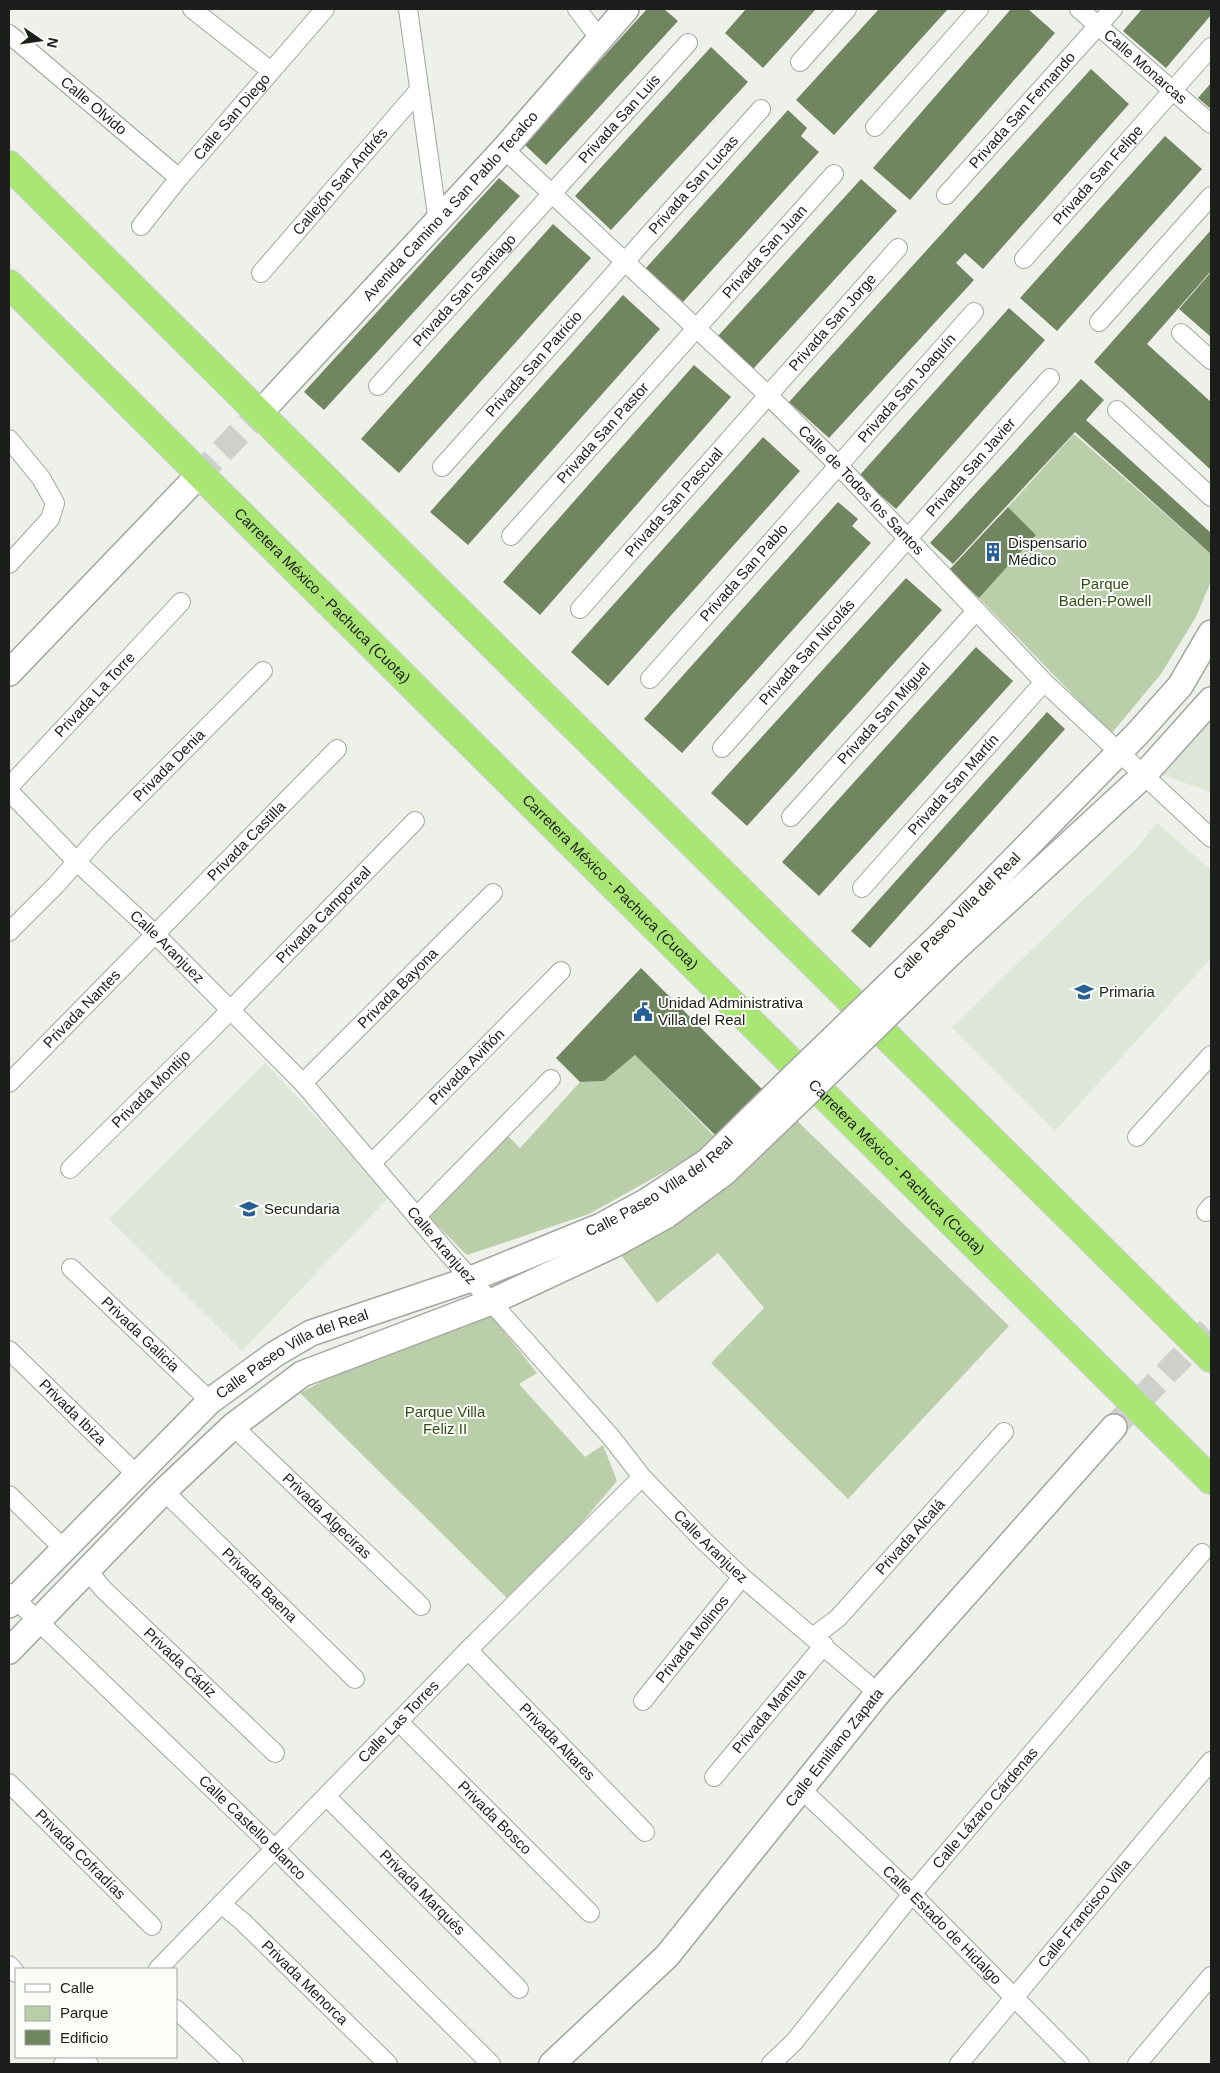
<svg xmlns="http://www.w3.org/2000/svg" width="1220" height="2073" viewBox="0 0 1220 2073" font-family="Helvetica,sans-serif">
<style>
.built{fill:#dee6d8}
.green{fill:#bacfa9}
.building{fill:#718561}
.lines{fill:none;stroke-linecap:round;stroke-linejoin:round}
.secondary-tunnel{stroke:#ced1cb;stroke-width:25;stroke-dasharray:25 12;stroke-linecap:butt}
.street-casing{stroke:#a2a6a0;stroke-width:20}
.secondary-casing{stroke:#a2a6a0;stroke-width:28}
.highway-casing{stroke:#cdcecd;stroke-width:30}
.street{stroke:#fff;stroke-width:18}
.secondary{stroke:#fff;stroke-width:25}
.highway{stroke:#a9e673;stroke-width:28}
.secondary-bridge-casing{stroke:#a2a6a0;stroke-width:28;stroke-linecap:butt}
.secondary-bridge{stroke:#fff;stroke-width:25}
.labels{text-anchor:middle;stroke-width:4;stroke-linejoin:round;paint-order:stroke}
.street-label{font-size:15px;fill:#1c1e1b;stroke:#fbfef8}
.poi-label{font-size:15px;fill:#1c1e1b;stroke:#fbfef8;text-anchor:start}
.park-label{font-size:15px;fill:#324d17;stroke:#fbfef8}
</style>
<rect width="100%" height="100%" fill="#edf1ea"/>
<g class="built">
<polygon points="1211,702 1211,792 1147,770"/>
<polygon points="1157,823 1211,870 1211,958 1055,1131 952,1027 1134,851"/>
<polygon points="265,1063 365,1169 388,1198 242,1351 109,1219"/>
</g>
<g class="green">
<polygon points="1074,434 1211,554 1211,581 1196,617 1161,674 1111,734 979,598 1036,535 1008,507"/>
<polygon points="635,1055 715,1137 698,1153 589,1214 467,1255 421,1209 504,1132 520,1148 580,1082 604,1081"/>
<polygon points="788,1112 1009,1326 848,1499 711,1363 764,1308 718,1253 657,1303 614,1246"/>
<polygon points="490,1314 537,1373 519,1384 585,1457 603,1445 617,1481 513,1604 300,1393 334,1375"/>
</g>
<g class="building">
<polygon points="647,9 664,9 678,21 546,165 524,144"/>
<polygon points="746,9 816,9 763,68 725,33"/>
<polygon points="879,9 948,9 834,135 796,100"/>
<polygon points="1011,9 1028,9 1055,33 910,200 873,168"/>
<polygon points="1142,9 1211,9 1211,15 1166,68 1123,31"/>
<polygon points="711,47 748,82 611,230 575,196"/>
<polygon points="1091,69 1129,104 983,269 965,253 956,263 974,280 829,438 789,402"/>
<polygon points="1211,83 1211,109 1198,98"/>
<polygon points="788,110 807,128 801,136 819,152 683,302 646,268"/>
<polygon points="1165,136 1202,169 1057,331 1020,298"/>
<polygon points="499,178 520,196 324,410 304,392"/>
<polygon points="861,179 897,211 753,369 718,336"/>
<polygon points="553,224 591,258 399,473 361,439"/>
<polygon points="1211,230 1211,271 1147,344 1211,402 1211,470 1094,362"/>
<polygon points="1211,272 1211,337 1179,309"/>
<polygon points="623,295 660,329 468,545 430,512"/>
<polygon points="1009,308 1045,340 896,509 859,476"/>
<polygon points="694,365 731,397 540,615 503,582"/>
<polygon points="1081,379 1104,400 1086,420 1211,533 1211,554 1075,432 953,564 930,543"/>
<polygon points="763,437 800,471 608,686 571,652"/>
<polygon points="838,502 858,519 852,526 871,543 682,753 644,719"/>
<polygon points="1008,507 1036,535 979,598 949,570"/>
<polygon points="906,578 942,610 747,826 711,793"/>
<polygon points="976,647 1013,681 819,896 782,862"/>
<polygon points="1047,712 1065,729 870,948 851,931"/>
<polygon points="641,968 763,1090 716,1136 635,1055 604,1081 580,1082 556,1058"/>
</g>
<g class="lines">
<g class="secondary-tunnel">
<polyline points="196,478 271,401"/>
<polyline points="1114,1427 1211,1327"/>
</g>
<g class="street-casing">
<g id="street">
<polyline points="192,9 271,71"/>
<polyline points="408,9 438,222"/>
<polyline points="577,9 600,39"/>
<path id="s1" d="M1079 9 1211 124"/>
<path id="s2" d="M9 34 179 178"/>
<polyline points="800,62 847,9"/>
<polyline points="875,127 979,9"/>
<path id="s3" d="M504 149 769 396 839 466 1044 682 1211 838"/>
<path id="s4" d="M946 195 1113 9"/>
<path id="s5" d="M141 226 179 178 325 9"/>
<path id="s6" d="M1024 259 1211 47"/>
<path id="s7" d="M261 273 419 90"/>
<polyline points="1099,322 1211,196"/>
<polyline points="1181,333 1211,360"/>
<path id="s8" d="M378 386 688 43"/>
<polyline points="1117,410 1211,497"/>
<polyline points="9,439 41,478 55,503 50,519 9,564"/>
<path id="s9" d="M442 467 761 109"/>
<path id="s10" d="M511 536 834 174"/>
<path id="s11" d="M580 609 898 248"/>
<path id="s12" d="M650 679 974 312"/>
<path id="s13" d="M722 748 1050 378"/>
<path id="s14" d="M9 787 181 602"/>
<path id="s15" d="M9 791 77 862 155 934 303 1083 445 1250 611 1437 642 1477 703 1540 742 1577 878 1693"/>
<path id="s16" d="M791 817 976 611"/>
<path id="s17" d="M862 888 1044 682"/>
<path id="s18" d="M9 932 56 885 101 834 263 671"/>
<path id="s19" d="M9 1083 337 749"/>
<path id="s20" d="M303 1083 493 893"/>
<polyline points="1137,1137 1211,1055"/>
<path id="s21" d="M372 1163 561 971"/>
<path id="s22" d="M70 1169 208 1033 415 821"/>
<polyline points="1206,1212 1211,1206"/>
<polyline points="417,1216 551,1079"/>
<path id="s23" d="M71 1268 210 1401"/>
<path id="s24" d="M9 1350 137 1475"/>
<path id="s25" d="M233 1426 421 1606"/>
<path id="s26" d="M164 1491 355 1679"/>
<polyline points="9,1495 64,1549"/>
<path id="s27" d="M88 1571 103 1589 275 1753"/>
<path id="s28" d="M9 1593 275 1849 491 2064"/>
<path id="s29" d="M813 1637 838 1618 1004 1432"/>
<path id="s30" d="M468 1650 645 1832"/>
<path id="s31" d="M643 1701 742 1577"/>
<path id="s32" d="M400 1723 590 1913"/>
<path id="s33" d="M714 1777 824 1645"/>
<path id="s34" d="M9 1783 152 1926"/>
<path id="s35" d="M801 1789 912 1894 1080 2064"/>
<path id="s36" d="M327 1797 519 1989"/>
<path id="s37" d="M221 1904 242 1921 388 2064"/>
<polyline points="9,1965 16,1973"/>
<path id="s38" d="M158 1969 468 1650 642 1477"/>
<polyline points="176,2009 234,2064"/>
<polyline points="82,2057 89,2064"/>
<polyline points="63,2064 70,2057"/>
<path id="s39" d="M771 2064 794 2042 912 1894 1202 1553"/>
<path id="s40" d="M959 2064 1211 1761"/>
<polyline points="1137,2064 1211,1976"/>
</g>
</g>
<g class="secondary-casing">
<g id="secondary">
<path id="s41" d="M271 401 504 149 626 9"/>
<polyline points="9,673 196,478"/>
<polyline points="938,937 1138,733 1180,686 1211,633"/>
<polyline points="953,951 1143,776 1211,700"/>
<path id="s42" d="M9 1605 210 1401 275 1354 311 1333 471 1279 601 1226 647 1201 708 1161 786 1084"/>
<polyline points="9,1651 164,1491 233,1426 302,1374 491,1302 613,1245 667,1215 724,1173 800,1100"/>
<path id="s43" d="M552 2064 667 1956 878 1693 1114 1427"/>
</g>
</g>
<g class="highway-casing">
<g id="highway">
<polyline points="9,165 1211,1358"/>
<path id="s44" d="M9 284 1211 1480"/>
</g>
</g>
<use href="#street" class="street"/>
<use href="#secondary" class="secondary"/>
<use href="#highway" class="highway"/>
<g class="secondary-bridge-casing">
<g id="secondary-bridge">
<polyline points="786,1084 938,937"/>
<polyline points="800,1100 953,951"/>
</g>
</g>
<use href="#secondary-bridge" class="secondary-bridge"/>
</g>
<defs>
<g id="building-bare" transform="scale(1.5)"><path d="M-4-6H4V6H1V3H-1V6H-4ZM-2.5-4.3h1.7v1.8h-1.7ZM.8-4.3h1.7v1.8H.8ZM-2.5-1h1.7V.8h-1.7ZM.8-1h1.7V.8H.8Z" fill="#285e96" stroke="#fbfef8" stroke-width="2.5" paint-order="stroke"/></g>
<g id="school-bare" transform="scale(1.5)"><path d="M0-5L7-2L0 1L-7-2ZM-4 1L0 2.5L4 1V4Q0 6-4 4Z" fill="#285e96" stroke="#fbfef8" stroke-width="2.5" paint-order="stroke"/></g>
<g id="civic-bare" transform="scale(1.5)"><path d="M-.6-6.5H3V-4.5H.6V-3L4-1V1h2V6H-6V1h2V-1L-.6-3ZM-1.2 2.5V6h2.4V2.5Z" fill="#285e96" stroke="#fbfef8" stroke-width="2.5" paint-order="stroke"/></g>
</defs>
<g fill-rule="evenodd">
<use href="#building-bare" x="993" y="552"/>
<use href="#school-bare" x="1084" y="992"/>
<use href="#civic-bare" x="643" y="1012"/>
<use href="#school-bare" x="249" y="1209"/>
</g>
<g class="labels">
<g class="street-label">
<text dy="5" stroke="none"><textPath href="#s1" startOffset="88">Calle Monarcas</textPath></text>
<text dy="5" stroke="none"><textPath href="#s2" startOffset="111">Calle Olvido</textPath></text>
<text dy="5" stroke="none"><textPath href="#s4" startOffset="114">Privada San Fernando</textPath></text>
<text dy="5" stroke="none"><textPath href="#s5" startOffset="142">Calle San Diego</textPath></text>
<text dy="5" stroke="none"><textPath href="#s8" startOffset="360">Privada San Luis</textPath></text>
<text dy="5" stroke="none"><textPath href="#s6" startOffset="112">Privada San Felipe</textPath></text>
<text dy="5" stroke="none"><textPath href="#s7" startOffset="121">Callejón San Andrés</textPath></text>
<text dy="5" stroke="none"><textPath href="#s9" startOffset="378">Privada San Lucas</textPath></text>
<text dy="5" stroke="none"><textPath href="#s41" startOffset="265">Avenida Camino a San Pablo Tecalco</textPath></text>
<text dy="5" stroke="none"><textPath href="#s10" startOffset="381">Privada San Juan</textPath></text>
<text dy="5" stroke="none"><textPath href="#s8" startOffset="129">Privada San Santiago</textPath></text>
<text dy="5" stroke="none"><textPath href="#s11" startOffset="382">Privada San Jorge</textPath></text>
<text dy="5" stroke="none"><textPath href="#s9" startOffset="138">Privada San Patricio</textPath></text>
<text dy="5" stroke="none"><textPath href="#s12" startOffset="388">Privada San Joaquín</textPath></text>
<text dy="5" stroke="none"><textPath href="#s10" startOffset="138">Privada San Pastor</textPath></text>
<text dy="5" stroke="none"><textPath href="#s13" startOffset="375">Privada San Javier</textPath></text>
<text dy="5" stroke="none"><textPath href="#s3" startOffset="494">Calle de Todos los Santos</textPath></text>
<text dy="5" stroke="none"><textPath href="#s11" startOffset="142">Privada San Pascual</textPath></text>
<text dy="5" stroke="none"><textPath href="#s12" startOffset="142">Privada San Pablo</textPath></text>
<text dy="5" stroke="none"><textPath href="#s44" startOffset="442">Carretera México - Pachuca (Cuota)</textPath></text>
<text dy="5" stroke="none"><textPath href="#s13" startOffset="128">Privada San Nicolás</textPath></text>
<text dy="5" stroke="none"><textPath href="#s14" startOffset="126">Privada La Torre</textPath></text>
<text dy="5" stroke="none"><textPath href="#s16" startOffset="139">Privada San Miguel</textPath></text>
<text dy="5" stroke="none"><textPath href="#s18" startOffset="231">Privada Denia</textPath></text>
<text dy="5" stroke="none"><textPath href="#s17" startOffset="138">Privada San Martín</textPath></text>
<text dy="5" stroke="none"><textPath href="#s19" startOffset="339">Privada Castilla</textPath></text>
<text dy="5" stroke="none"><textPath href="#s44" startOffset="848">Carretera México - Pachuca (Cuota)</textPath></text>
<text dy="5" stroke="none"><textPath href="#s22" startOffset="359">Privada Camporeal</textPath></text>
<text transform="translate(957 916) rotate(-45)" y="5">Calle Paseo Villa del Real</text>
<text dy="5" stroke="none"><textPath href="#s15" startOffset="222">Calle Aranjuez</textPath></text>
<text dy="5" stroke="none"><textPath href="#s20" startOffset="134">Privada Bayona</textPath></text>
<text dy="5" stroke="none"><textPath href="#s19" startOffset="104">Privada Nantes</textPath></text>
<text dy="5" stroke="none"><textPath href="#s21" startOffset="135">Privada Aviñón</textPath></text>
<text dy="5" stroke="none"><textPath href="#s22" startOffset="114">Privada Montijo</textPath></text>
<text dy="5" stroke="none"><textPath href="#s44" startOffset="1252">Carretera México - Pachuca (Cuota)</textPath></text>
<text dy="5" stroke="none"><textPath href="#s42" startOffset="788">Calle Paseo Villa del Real</textPath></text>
<text dy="5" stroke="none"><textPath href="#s15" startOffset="628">Calle Aranjuez</textPath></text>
<text dy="5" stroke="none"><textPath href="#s23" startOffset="96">Privada Galicia</textPath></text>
<text dy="5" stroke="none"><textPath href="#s42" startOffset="382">Calle Paseo Villa del Real</textPath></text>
<text dy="5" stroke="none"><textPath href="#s24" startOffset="89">Privada Ibiza</textPath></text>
<text dy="5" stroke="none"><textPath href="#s25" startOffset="130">Privada Algeciras</textPath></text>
<text dy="5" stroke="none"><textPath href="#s29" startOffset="140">Privada Alcalá</textPath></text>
<text dy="5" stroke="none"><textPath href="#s15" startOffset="1032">Calle Aranjuez</textPath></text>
<text dy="5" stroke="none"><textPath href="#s26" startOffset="134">Privada Baena</textPath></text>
<text dy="5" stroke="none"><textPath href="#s31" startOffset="79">Privada Molinos</textPath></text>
<text dy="5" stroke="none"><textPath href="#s27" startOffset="130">Privada Cádiz</textPath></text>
<text dy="5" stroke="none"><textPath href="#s33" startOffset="86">Privada Mantua</textPath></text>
<text dy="5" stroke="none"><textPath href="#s38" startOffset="345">Calle Las Torres</textPath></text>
<text dy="5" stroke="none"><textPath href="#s30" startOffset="128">Privada Altares</textPath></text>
<text dy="5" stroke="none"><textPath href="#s43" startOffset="425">Calle Emiliano Zapata</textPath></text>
<text dy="5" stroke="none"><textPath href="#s39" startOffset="334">Calle Lázaro Cárdenas</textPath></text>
<text dy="5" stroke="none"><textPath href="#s32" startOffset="134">Privada Bosco</textPath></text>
<text dy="5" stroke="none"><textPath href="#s28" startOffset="338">Calle Castello Blanco</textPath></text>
<text dy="5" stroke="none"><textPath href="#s34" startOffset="101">Privada Cofradías</textPath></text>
<text dy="5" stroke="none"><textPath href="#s36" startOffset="135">Privada Marqués</textPath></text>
<text dy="5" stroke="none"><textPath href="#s40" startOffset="196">Calle Francisco Villa</textPath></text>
<text dy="5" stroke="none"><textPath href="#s35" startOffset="196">Calle Estado de Hidalgo</textPath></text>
<text dy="5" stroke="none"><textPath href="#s37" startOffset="115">Privada Menorca</textPath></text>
</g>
<g class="poi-label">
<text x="1008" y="548">Dispensario<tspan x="1008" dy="17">Médico</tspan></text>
<text x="1099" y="997">Primaria</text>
<text x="658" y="1008">Unidad Administrativa<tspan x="658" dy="17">Villa del Real</tspan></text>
<text x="264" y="1214">Secundaria</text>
</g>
<g class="park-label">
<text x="1105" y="589">Parque<tspan x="1105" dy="17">Baden-Powell</tspan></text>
<text x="445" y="1417">Parque Villa<tspan x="445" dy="17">Feliz II</tspan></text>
</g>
</g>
<rect width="1220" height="2073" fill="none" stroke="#1c1e1b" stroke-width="20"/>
<rect x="15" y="1968" width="162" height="90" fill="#fbfef8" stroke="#a2a4a0"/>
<rect x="25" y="1984" width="25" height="8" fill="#ffffff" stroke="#a2a4a0"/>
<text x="60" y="1993" font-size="15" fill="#1c1e1b">Calle</text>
<rect x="25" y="2006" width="25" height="15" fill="#bacfa9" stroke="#a2a4a0"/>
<text x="60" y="2018" font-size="15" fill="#1c1e1b">Parque</text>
<rect x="25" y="2030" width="25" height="15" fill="#718561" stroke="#a2a4a0"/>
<text x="60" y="2043" font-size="15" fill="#1c1e1b">Edificio</text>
<g transform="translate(40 40) rotate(103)" stroke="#fbfef8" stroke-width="4" paint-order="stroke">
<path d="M0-4L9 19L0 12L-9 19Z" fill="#1c1e1b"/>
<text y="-8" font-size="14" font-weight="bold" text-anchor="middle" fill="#1c1e1b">N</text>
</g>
</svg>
